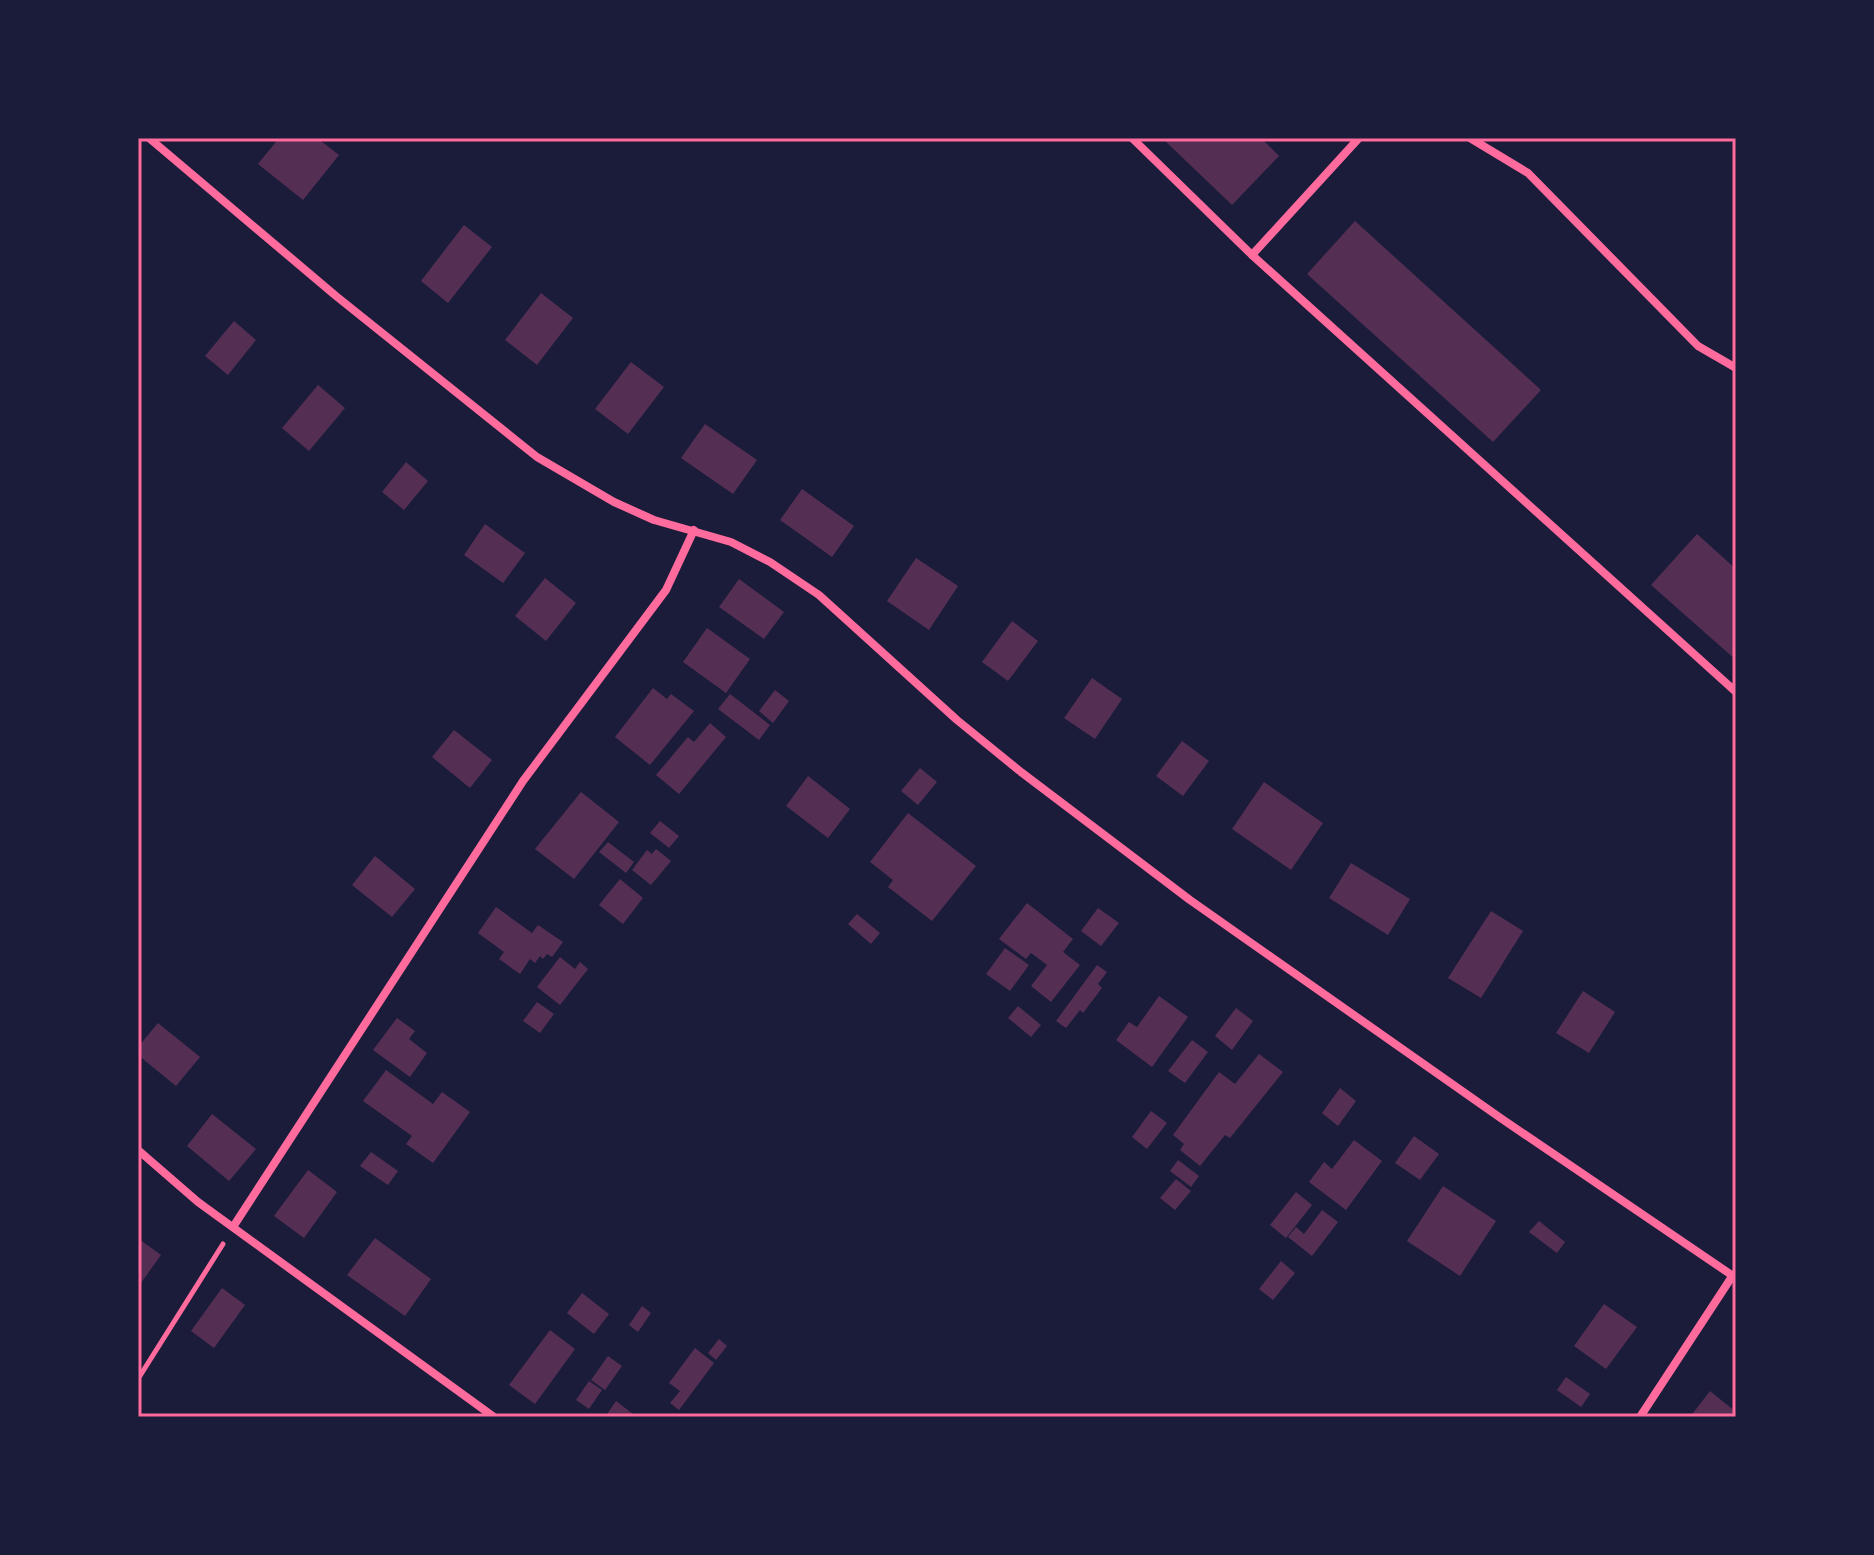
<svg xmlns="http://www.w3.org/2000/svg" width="1874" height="1555" viewBox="0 0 1874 1555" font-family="Manrope,sans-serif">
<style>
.building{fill:#542f53}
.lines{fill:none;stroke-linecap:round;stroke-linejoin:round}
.path{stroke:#ff6b9d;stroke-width:5}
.minor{stroke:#ff6b9d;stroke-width:8}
.neatline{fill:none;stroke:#ff6b9d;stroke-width:3}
</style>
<rect width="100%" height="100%" fill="#1b1b3a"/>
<g class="building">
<polygon points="279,138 317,138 339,155 303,200 258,164"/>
<polygon points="1162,138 1261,138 1279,156 1232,205"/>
<polygon points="1355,221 1541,390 1493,442 1307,274"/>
<polygon points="464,225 492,247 448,303 421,281"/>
<polygon points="541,293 573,318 537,365 505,340"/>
<polygon points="234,321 256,340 228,375 205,356"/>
<polygon points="631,362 664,387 628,434 595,409"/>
<polygon points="318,385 345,408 309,451 282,428"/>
<polygon points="705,424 757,460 733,494 681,458"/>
<polygon points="406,462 428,481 404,510 382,492"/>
<polygon points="802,489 854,526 832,557 780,520"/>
<polygon points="485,524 525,553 503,583 464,555"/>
<polygon points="1697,534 1736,569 1736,660 1651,585"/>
<polygon points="916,558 958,586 929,630 887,601"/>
<polygon points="545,578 576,603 546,641 515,616"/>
<polygon points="739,579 784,612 764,639 719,607"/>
<polygon points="1012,621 1038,641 1008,681 982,662"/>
<polygon points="707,628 750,659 726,693 683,662"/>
<polygon points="1092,678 1122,699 1095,739 1064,718"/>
<polygon points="653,688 667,699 671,694 694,711 650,765 615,737"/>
<polygon points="775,690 789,701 773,723 759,711"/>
<polygon points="730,694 770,725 759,740 718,709"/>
<polygon points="710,723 726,737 679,794 656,775 688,737 694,742"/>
<polygon points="454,730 492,760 470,788 432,757"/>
<polygon points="1182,741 1209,761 1183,796 1156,776"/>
<polygon points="920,768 937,782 918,805 901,791"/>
<polygon points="808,776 850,809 828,838 786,806"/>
<polygon points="1264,782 1323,823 1291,870 1232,829"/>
<polygon points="581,792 619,822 574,879 535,849"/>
<polygon points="908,813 976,866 932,921 888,887 893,880 870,862"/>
<polygon points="660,821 679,836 669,848 650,833"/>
<polygon points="608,842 634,862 626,873 599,852"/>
<polygon points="656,849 671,861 651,885 632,870 647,850 652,854"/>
<polygon points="375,856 415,889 392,917 352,885"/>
<polygon points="1351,863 1410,899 1388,935 1329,898"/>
<polygon points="620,879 643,898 623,924 599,905"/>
<polygon points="1027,903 1073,939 1063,952 1080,965 1051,1002 1031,986 1047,965 1031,953 1026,959 999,939"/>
<polygon points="496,907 532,933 538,925 563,942 552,957 547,954 543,959 540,956 535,963 530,959 520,974 499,959 504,952 478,933"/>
<polygon points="1098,908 1119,923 1101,946 1081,931"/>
<polygon points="1491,911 1523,931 1481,998 1448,978"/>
<polygon points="857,914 880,933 871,944 848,924"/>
<polygon points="1005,948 1029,965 1010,991 986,974"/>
<polygon points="560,957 575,969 580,962 588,969 560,1005 537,987"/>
<polygon points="1097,965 1107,972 1098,984 1102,988 1083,1013 1080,1010 1066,1028 1056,1021"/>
<polygon points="1583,991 1615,1012 1589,1053 1556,1033"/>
<polygon points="1159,996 1188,1017 1152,1067 1116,1040 1129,1022 1137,1027"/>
<polygon points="537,1002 554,1014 540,1033 523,1021"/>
<polygon points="1018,1006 1041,1025 1031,1037 1008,1018"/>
<polygon points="1236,1008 1253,1021 1232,1050 1215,1036"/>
<polygon points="397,1018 415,1031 409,1039 427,1053 410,1077 373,1050"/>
<polygon points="158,1023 200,1057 176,1086 138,1055 138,1047"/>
<polygon points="1192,1040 1208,1052 1185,1083 1168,1071"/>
<polygon points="1259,1054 1283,1072 1230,1138 1225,1135 1200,1166 1180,1150 1184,1144 1173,1135 1219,1072 1235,1084"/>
<polygon points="386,1070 433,1104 442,1092 470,1112 433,1163 406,1144 412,1136 363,1101"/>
<polygon points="1340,1088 1356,1101 1338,1126 1322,1113"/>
<polygon points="1151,1111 1167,1123 1147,1149 1132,1137"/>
<polygon points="212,1114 256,1149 229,1181 187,1146"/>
<polygon points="1414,1136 1439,1154 1420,1180 1395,1163"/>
<polygon points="1354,1140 1382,1161 1346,1210 1309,1182 1324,1162 1332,1169"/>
<polygon points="371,1152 398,1171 388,1185 360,1166"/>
<polygon points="1178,1160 1199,1176 1191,1187 1170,1171"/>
<polygon points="308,1170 337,1192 304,1238 274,1216"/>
<polygon points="1176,1179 1191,1191 1175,1210 1160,1198"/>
<polygon points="1443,1186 1496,1221 1460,1276 1407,1241"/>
<polygon points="1296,1192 1312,1205 1286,1238 1270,1225"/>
<polygon points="1322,1210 1338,1222 1312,1256 1288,1237 1296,1227 1304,1234"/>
<polygon points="1539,1221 1565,1242 1557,1253 1529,1232"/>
<polygon points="375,1238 431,1279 405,1316 347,1275"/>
<polygon points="139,1239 161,1255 138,1287 138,1241"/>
<polygon points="1281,1261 1295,1273 1273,1300 1259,1289"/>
<polygon points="222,1288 245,1305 214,1348 191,1331"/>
<polygon points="582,1293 609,1314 594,1334 567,1313"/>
<polygon points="1604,1304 1637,1327 1606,1369 1574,1346"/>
<polygon points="642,1306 651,1313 638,1332 629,1325"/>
<polygon points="550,1330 575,1349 535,1404 509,1385"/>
<polygon points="719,1339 727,1346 716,1360 708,1353"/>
<polygon points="695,1348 714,1363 679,1410 670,1403 680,1391 669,1383"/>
<polygon points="608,1356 622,1366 605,1390 591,1380"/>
<polygon points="1566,1377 1590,1394 1581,1407 1557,1390"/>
<polygon points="589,1381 602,1390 589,1409 576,1400"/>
<polygon points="1710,1391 1736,1412 1736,1417 1690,1417"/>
<polygon points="616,1401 637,1417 605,1417"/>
</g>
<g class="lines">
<polyline class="path" points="138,1379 223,1244"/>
<g class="minor">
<polyline points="149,138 336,296 537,457 614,502 654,520 731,542 770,562 819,595 957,720 1021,772 1190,900 1502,1119 1736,1278"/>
<polyline points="1132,138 1252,255 1736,692"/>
<polyline points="1470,138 1528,173 1698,346 1736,368"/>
<polyline points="1252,255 1359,138"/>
<polyline points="138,1150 198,1202 494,1417"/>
<polyline points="233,1227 523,781 666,590 694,530"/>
<polyline points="1640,1417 1733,1275"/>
</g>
</g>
<rect width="1874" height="1555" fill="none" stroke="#1b1b3a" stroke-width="280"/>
<rect x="140" y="140" width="1594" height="1275" class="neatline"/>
</svg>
